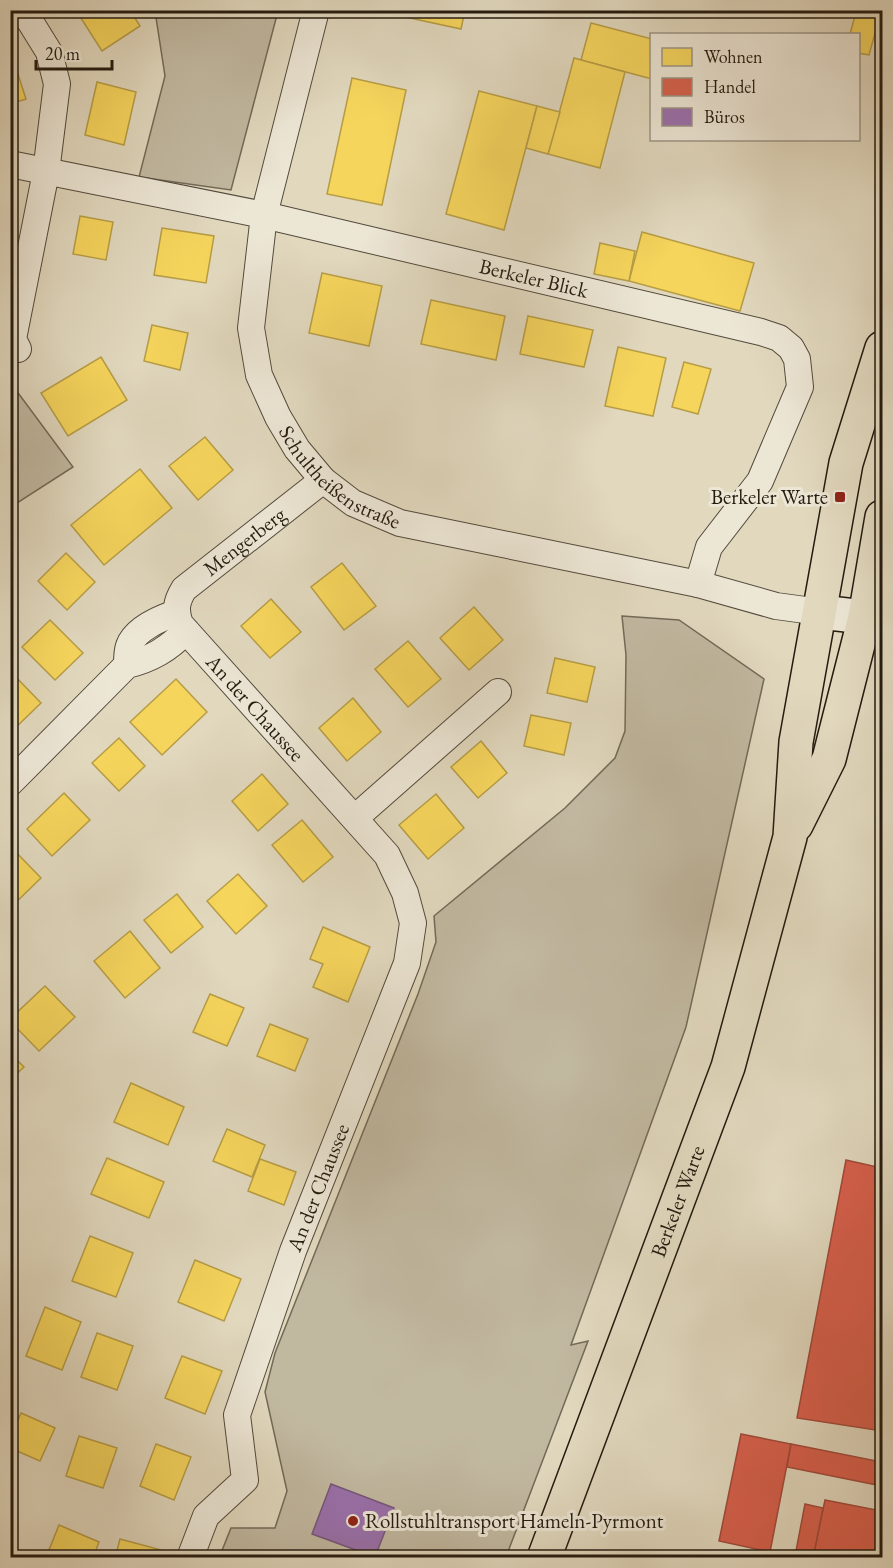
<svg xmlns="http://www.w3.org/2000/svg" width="893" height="1568" viewBox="0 0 893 1568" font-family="'EB Garamond',serif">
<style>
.green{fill:#c1b8a0;stroke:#726a58;stroke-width:1.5}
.homes{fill:#f6d55c;stroke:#b79d45;stroke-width:1.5}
.shops{fill:#d6604d;stroke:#a14b3b;stroke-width:1.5}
.offices{fill:#9970ab;stroke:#76567c;stroke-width:1.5}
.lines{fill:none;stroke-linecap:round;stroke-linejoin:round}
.street-casing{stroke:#534a3c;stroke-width:28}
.secondary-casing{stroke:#241b10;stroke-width:36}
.primary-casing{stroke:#241b10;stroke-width:36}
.street{stroke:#ece6d5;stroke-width:26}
.secondary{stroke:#ece6d5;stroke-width:33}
.primary{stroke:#e1d8be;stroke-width:33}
.poi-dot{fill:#8f2418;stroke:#ece6d5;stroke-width:2}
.labels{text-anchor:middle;stroke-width:6;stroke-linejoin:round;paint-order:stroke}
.street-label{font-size:21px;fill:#241b10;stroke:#ece6d5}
.poi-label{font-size:21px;fill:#241b10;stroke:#ece6d5;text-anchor:end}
</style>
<rect width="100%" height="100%" fill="#e1d8be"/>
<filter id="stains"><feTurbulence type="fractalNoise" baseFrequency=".00333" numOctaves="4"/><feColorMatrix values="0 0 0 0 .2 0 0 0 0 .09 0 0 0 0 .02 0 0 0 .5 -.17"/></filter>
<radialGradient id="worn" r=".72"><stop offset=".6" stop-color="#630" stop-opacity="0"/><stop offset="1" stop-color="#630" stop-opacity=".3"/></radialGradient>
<g class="green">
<polygon points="155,11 278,11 231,190 139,177 165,76"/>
<polygon points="10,382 73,467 14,505 10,504"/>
<polygon points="622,616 679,620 764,679 686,1027 571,1345 588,1341 506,1557 219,1558 231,1528 275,1528 287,1491 265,1392 275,1353 418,994 436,942 434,916 565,808 615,758 625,731 626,655"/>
</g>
<g class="homes">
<polygon points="80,10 130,10 140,26 102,51 77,12"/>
<polygon points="382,10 465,10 461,29 382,12"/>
<polygon points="856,12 879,19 869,55 858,53 858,34 850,34"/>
<polygon points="591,23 652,39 652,79 581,60"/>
<polygon points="574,58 625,72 600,168 548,154"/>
<polygon points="15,65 26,99 10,104 10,66"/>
<polygon points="352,78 406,90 382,205 327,194"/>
<polygon points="97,82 136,92 124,145 85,135"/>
<polygon points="479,91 537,106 504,230 446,214"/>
<polygon points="537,106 560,112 548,154 526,148"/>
<polygon points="80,216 113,222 106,260 73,254"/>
<polygon points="162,228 214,236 206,283 154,275"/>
<polygon points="642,232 754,263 740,311 629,281"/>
<polygon points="600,243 635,251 629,281 594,274"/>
<polygon points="322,273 382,286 369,346 309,333"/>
<polygon points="431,300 505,316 496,360 421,344"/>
<polygon points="528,316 593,330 584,367 520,354"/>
<polygon points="152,325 188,333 180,370 144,361"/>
<polygon points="618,347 666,358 653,416 605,406"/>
<polygon points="101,357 127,400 68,436 41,393"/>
<polygon points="684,362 711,369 698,414 672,407"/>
<polygon points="205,437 233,470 198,500 169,466"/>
<polygon points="140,469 172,508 104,565 71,525"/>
<polygon points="66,553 95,582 67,610 38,581"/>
<polygon points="342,563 376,606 344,630 311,587"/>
<polygon points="271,599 301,632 270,658 241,626"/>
<polygon points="474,607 503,640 469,670 440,638"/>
<polygon points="50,620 83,653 55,680 22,647"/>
<polygon points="408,641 441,679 408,707 375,669"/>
<polygon points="555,658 595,667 587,702 547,693"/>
<polygon points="11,672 41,703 10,733 10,673"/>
<polygon points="176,679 207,712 162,755 130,722"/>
<polygon points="353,698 381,732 347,761 319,728"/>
<polygon points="531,715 571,723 564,755 524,746"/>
<polygon points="119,738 145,766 119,791 92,763"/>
<polygon points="481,741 507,773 478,798 451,767"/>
<polygon points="262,774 288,804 258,831 232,801"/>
<polygon points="64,793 90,820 52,856 27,829"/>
<polygon points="436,794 464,828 428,859 399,825"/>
<polygon points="302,820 333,857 303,882 272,845"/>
<polygon points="10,846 41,878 10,908"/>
<polygon points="238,874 267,906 236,934 207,901"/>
<polygon points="177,894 203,927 171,953 144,920"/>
<polygon points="323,927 370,947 348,1002 313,987 323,964 310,959"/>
<polygon points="130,931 160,968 125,998 94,961"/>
<polygon points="45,986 75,1017 39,1051 10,1021 10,1019"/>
<polygon points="210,994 244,1008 227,1046 193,1032"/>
<polygon points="270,1024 308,1039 295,1071 257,1056"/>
<polygon points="10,1053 24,1067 10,1080"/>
<polygon points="131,1083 184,1107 168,1145 114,1122"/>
<polygon points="227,1129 265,1145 252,1177 213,1161"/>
<polygon points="107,1158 164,1182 149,1218 91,1194"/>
<polygon points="260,1159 296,1172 284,1205 248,1191"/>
<polygon points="90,1236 133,1253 116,1297 72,1281"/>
<polygon points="195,1260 241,1279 224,1321 178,1302"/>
<polygon points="45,1307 81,1322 62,1370 26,1356"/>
<polygon points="97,1333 133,1346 117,1390 81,1377"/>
<polygon points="182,1356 222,1371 205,1414 165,1398"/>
<polygon points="21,1413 55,1428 40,1461 10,1448 10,1439"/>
<polygon points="79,1436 117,1448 103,1488 66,1476"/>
<polygon points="156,1444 191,1457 174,1500 140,1486"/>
<polygon points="59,1525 99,1542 93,1558 52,1558 47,1555"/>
<polygon points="120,1539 165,1551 163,1558 115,1558"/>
</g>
<g class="shops">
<polygon points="846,1160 882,1168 882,1431 797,1418"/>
<polygon points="741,1434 791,1444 770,1552 719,1541"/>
<polygon points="791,1444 882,1462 882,1486 787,1467"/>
<polygon points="825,1500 882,1511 882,1558 813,1558"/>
<polygon points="805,1504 823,1508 813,1558 795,1556"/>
</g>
<polygon class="offices" points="331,1484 394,1508 375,1557 312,1534"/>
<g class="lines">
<g class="street-casing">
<g id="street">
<path id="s1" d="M316 10 264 215 251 328 259 375 278 417 297 449 323 480 353 503 400 523 698 584 776 606 820 612"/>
<path id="s2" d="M10 164 264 215 761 332 779 338 791 348 797 359 800 387 760 481 709 547 698 584"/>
<polyline points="18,349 13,339 46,172 57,84 49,52 23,10"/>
<path d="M127 665C127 659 127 651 129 646 135 629 161 618 176 613"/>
<path d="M10 783 127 665C152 659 168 649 186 631"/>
<polyline points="355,818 498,692"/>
<path id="s3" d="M190 1558 206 1516 245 1480 237 1415 293 1251 407 963 413 923 405 893 387 855 180 624C175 610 176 602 184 589L323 480"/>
</g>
</g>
<g class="secondary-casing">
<polyline id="secondary" points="820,612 882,619"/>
</g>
<g class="primary-casing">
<g id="primary">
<polyline points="796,825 829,759 865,617 882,517"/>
<path id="s4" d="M544 1558 728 1067 790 837 796 742 846 463 882 348"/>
</g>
</g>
<use href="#street" class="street"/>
<use href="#secondary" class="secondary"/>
<use href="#primary" class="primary"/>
</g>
<g class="poi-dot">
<rect x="834" y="491" width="12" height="12" rx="3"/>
<circle cx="353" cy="1521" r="6"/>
</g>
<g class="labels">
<g class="street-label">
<text dy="7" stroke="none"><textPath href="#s2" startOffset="536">Berkeler Blick</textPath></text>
<text dy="7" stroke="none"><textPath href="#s1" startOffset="508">Schultheißenstraße</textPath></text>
<text dy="7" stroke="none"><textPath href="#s3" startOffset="1184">Mengerberg</textPath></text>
<text transform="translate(255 708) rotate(48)" y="7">An der Chaussee</text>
<text dy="7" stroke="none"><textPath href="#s3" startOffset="405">An der Chaussee</textPath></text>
<text dy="7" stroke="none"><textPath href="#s4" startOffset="381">Berkeler Warte</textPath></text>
</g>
<g class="poi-label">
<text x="828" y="504">Berkeler Warte</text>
<text x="365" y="1528" text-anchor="start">Rollstuhltransport Hameln-Pyrmont</text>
</g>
</g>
<rect width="893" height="1568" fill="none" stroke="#e1d8be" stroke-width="36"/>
<rect x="12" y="12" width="869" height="1544" fill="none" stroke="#241b10" stroke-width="3"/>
<rect x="18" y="18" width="857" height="1532" fill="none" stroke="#241b10" stroke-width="1.5"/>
<rect x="650" y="33" width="210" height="108" fill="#ece6d5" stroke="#9c9586" stroke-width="1.5"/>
<rect x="662" y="48" width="30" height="18" fill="#f6d55c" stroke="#9c9586" stroke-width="1.5"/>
<text x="704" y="63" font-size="18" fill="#241b10">Wohnen</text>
<rect x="662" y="78" width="30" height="18" fill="#d6604d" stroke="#9c9586" stroke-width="1.5"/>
<text x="704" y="93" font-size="18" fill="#241b10">Handel</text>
<rect x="662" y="108" width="30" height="18" fill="#9970ab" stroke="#9c9586" stroke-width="1.5"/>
<text x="704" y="123" font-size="18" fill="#241b10">Büros</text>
<path d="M36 60v9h76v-9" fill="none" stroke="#241b10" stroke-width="3"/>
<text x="45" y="60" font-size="18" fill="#241b10" stroke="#ece6d5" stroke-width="4.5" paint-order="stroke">20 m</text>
<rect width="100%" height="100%" filter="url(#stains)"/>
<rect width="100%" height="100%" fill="url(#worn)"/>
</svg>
